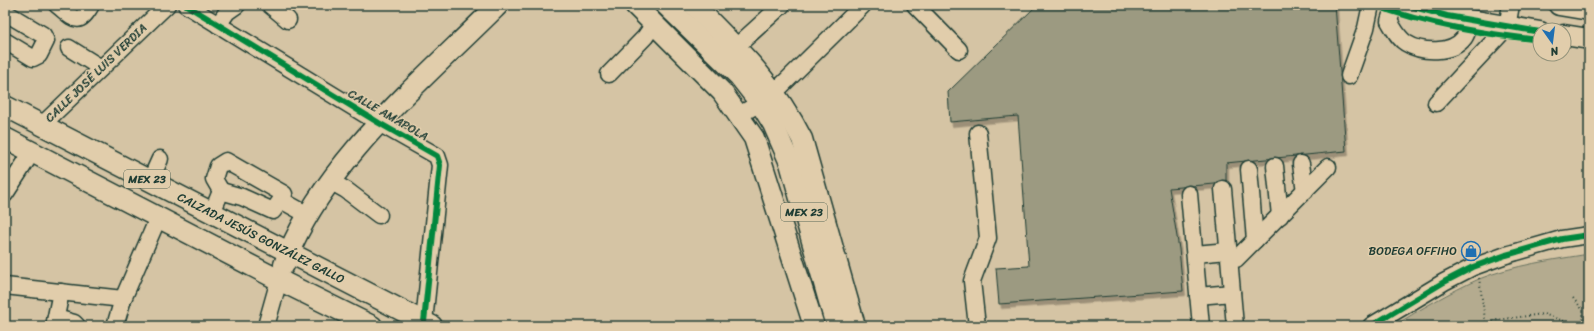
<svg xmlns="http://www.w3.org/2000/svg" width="1594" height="331" viewBox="0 0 1594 331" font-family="Sriracha,sans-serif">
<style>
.green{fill:#b4ab8f;stroke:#6a7462}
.building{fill:#9c9a81;stroke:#1f3d34;filter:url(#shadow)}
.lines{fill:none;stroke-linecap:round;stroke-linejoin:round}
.minor-casing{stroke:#1f3d34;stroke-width:19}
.major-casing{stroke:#1f3d34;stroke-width:23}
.path{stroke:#1f3d34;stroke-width:2;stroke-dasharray:1 3;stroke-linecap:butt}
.minor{stroke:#e1cdab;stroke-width:16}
.major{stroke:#e1cdab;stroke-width:20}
.cycleway-casing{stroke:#e1cdab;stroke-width:8}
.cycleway{stroke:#00873e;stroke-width:6}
.labels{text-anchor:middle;stroke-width:3;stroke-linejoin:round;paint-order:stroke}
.shield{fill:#e1cdab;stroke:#596858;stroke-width:1}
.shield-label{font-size:11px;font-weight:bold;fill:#1f3d34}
.street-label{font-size:12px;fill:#1f3d34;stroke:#e1cdab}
.poi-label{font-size:12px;fill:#1f3d34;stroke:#e1cdab;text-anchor:end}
</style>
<defs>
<filter id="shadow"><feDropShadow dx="2.5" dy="4.5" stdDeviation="0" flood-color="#0004"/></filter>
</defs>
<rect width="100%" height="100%" fill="#d5c4a4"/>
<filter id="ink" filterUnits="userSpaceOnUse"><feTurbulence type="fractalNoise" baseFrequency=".025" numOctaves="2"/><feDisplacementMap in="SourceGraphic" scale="8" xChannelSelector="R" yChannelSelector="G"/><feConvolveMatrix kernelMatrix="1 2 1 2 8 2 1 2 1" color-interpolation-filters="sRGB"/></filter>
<g filter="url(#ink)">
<path class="green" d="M1589 254V326H1394C1420 309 1450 292 1479 279 1514 265 1552 260 1589 254Z"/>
<polygon class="building" points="1037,5 1335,5 1346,151 1226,163 1226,183 1169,188 1179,249 1183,291 999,304 996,268 1029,266 1018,116 950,122 948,92"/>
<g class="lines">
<g class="minor-casing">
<g id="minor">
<path d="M57 5C74 18 78 28 91 5"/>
<polyline points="186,5 379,123 437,156 440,165 424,322"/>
<polyline points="270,5 288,20"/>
<polyline points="915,5 959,50"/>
<path d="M1394 5 1389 21C1394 29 1398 38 1406 43 1422 53 1452 54 1464 38 1467 34 1469 26 1471 21"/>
<polyline points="218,25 227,12 237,5"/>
<polyline points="5,41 33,58 39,55 46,41 43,35 6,13"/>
<polyline points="69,48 101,68"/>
<polyline points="727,55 782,5"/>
<polyline points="609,74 645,37 654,24"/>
<polyline points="1349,76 1366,28 1371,5"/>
<polyline points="1436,103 1507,27 1511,5"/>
<polyline points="739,115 760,103 775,92 863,5"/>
<polyline points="42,125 167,5"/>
<polyline points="1301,164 1305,191"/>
<polyline points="1275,166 1280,216"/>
<polyline points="1249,169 1255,240"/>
<polyline points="150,181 160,159"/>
<polyline points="330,181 346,190 379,215"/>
<polyline points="1223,189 1235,326"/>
<polyline points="221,191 214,179 218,166 226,161 284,194 281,200"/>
<polyline points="5,194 32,152"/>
<polyline points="1189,194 1201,326"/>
<polyline points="212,213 221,191 242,197 273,211 281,200 308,215"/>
<polyline points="1195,254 1228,251"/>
<polyline points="1230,261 1236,259 1328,167"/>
<polyline points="5,286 123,299"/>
<polyline points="1198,296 1232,293"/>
<polyline points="56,318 74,323 77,326"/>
<polyline points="54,326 61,292"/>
<polyline points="115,326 123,299 158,218"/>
<polyline points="266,326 279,280"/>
<polyline points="977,326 972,281 988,238 978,133"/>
<polyline points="1371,326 1444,282 1473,267 1506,255 1562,239 1589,235"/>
</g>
</g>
<g class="major-casing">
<g id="major">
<polyline points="635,5 722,92 754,138 814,326"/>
<polyline points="666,5 739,76 760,103 773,124 790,163 836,326"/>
<path d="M694 5C737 48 774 83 802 139L855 326"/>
<polyline points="1407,5 1447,16 1540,32"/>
<polyline points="1559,5 1589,10"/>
<polyline points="1564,35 1589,39"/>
<polyline points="5,106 432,326"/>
<polyline points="5,138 279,280 372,326"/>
<path d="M284 265C320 165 424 79 498 5"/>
</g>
</g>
<g class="path">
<polyline points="1479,278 1486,326"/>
<polyline points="1573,298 1583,310 1583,326"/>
<polyline points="1485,324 1497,320 1543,314 1579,326"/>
<polyline points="1482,326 1485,324 1489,326"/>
</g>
<use href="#minor" class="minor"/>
<use href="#major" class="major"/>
<g class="cycleway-casing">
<g id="cycleway">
<polyline points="186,5 379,123 437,156 440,165 424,322"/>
<path d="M1374 5C1427 25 1484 34 1540 40"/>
<polyline points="1407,5 1447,16 1540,32"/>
<polyline points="1371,326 1444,282 1473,267 1506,255 1562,239 1589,235"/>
</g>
</g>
<use href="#cycleway" class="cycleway"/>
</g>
</g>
<defs>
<g id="shop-ring" transform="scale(1)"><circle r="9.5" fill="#e1cdab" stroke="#1f6fb2" stroke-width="1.5"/><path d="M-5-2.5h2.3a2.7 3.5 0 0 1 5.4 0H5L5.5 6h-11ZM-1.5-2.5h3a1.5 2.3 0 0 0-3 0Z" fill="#1f6fb2"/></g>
</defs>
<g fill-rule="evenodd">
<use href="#shop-ring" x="1471" y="251"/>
</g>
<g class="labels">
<g class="shield">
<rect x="124" y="170" width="46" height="18" rx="3"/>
<rect x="781" y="203" width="46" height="18" rx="3"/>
</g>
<g class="shield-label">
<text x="147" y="183">MEX 23</text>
<text x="804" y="216">MEX 23</text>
</g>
<g class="street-label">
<text transform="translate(96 73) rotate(-44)" y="4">CALLE JOSÉ LUIS VERDIA</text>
<text transform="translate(388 115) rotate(30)" y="4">CALLE AMAPOLA</text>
<text transform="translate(261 238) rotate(27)" y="4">CALZADA JESÚS GONZÁLEZ GALLO</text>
</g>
<g class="poi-label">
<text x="1457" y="255">BODEGA OFFIHO</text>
</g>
</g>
<rect width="1594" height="331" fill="none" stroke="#e1cdab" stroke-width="20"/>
<rect x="10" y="10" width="1574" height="311" fill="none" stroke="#1f3d34" stroke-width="1.5" filter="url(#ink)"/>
<g transform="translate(1552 42) rotate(166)"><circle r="19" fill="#e1cdab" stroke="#93937b"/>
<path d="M0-3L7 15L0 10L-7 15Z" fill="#1f6fb2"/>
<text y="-6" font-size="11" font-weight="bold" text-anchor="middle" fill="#1f3d34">N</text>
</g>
</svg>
